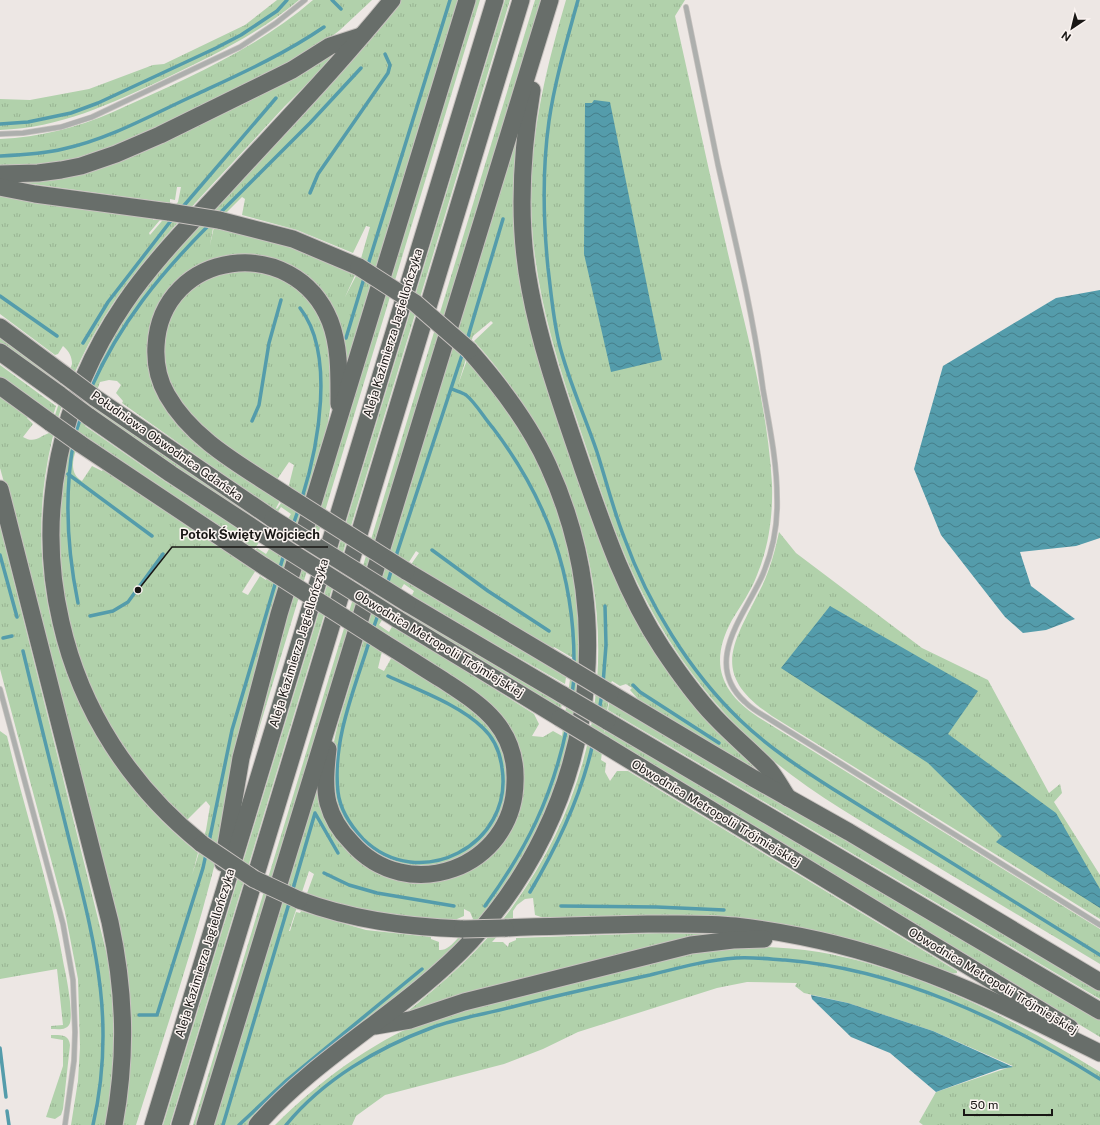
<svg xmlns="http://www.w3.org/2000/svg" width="1100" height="1125" viewBox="0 0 1100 1125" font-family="'Public Sans',sans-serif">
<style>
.grass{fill:url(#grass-tufts);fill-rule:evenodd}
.water{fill:url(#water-waves)}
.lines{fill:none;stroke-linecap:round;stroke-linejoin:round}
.stream{stroke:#549cab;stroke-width:3.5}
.lane-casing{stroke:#c7c2bf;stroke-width:6}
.highway-casing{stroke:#c7c2bf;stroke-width:19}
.lane{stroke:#adafad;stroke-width:4.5}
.highway{stroke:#686e6a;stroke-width:17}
.highway-bridge-casing{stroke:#c7c2bf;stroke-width:19;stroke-linecap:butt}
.highway-bridge{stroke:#686e6a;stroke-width:17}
.labels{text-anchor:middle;stroke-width:3;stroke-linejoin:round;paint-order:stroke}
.street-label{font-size:12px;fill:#191715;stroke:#fbf4f1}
.leader{fill:none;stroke:#191715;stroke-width:1.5}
.callout-dot{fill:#191715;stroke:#fbf4f1;stroke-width:1.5}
.callout-label{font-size:13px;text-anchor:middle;font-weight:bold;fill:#191715;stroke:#fbf4f1;stroke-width:3;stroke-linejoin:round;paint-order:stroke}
</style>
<defs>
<pattern id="grass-tufts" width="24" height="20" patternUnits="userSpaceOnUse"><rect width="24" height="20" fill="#b1d1ab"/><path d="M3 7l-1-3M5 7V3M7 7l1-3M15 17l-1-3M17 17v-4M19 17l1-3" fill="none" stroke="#98b392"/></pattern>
<pattern id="water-waves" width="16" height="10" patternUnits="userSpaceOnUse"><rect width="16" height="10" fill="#549cab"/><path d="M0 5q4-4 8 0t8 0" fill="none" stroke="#457e8a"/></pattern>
</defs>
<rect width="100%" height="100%" fill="#ede7e4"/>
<g class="grass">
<path d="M277 0H299C258 34 212 56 164 79 110 104 60 128 0 130V99L30 100 89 89 153 65 164 64 245 25Z"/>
<path d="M313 0H372L340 30 318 47 256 81 107 151 63 163 0 168V139C40 137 76 128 113 112 183 80 254 51 313 0Z"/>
<path d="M401 0H462L346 381 343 379C344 354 340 328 328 306 298 253 224 240 180 283 165 298 154 318 152 339 149 364 155 387 169 408 196 447 244 472 282 497L276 508 277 509 283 500 285 501 294 465 289 462 276 481C230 450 162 414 163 350 163 332 170 313 182 299 199 278 227 267 254 270 301 275 327 317 331 361 336 407 322 452 309 495 296 537 283 578 271 620 266 638 262 657 257 675 250 701 241 726 235 752 226 793 223 835 212 875 190 959 162 1042 136 1125H121L128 1082 131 1026 123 951 30 576 0 468V394L29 415 27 418 33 424 23 437C35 444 40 436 49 433L72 364C72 357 69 351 63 346L58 354 55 355 0 314V196L153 217V220H160L149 233 150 235 178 202 181 187H177L175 200 170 199V203L18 182 17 179 73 172 121 157 279 81 332 50H335C328 65 297 94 284 107 236 160 185 211 140 267 114 299 92 334 75 372 0 542 54 738 198 853L192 875 206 830 210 806 206 801 186 821C128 774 87 700 69 627 43 520 64 409 124 318 156 268 197 226 237 183 293 123 350 64 401 0ZM242 197 245 199 242 215 297 230 353 253 366 226 370 227 356 276 345 297 356 273C310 251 264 236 214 227L210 245 213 228H211ZM109 380 117 381 121 385 116 393 123 401 122 403 277 513 281 507 291 514 266 554 257 548 253 553 271 564 266 580 260 576 248 595 242 592 256 570 104 468 102 471 92 466 82 481C66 472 75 451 81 439L251 554 260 541 166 482 85 426 91 409 267 529 270 525 92 403 100 382Z"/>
<polygon points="473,0 480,0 245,775 251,731"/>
<polygon points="505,0 510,0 170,1125 163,1125"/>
<polygon points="535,0 543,0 202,1125 193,1125"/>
<path d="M566 0H685L675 16C694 100 711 183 731 266 748 337 768 411 772 484 773 515 769 546 757 575 751 591 741 605 732 620 709 662 720 692 758 717L1100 929V964C1037 926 974 889 911 851 863 822 812 794 769 757 717 711 674 656 643 594 616 542 599 485 580 429 554 353 531 278 531 197 531 129 547 65 566 0Z"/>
<path d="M516 143 517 145C505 257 537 354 572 459 597 531 622 601 665 665 683 692 704 717 727 740 738 750 755 762 763 773L760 775 636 701 637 698 630 690 632 688 626 684 620 686 612 681 611 683 604 733 606 728 1100 1019V1037L604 736 601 760 606 763 605 772 610 781 617 771H628L957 971V973C949 975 935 966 926 963 882 947 838 935 792 927 710 913 626 917 544 921V918L535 915 533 898 525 899 517 905 513 911V919L492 942H503L508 947 509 943 516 940V938L660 933 708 934 710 936 462 998 402 1017 403 1015C443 983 483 948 513 906 642 727 621 503 474 341L493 323 491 321 473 336 458 385 468 357C501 395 529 435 549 481 613 629 582 810 473 929 406 1002 317 1051 250 1125H212L316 784 319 786C332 912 506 914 522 793 526 767 518 739 502 718 480 688 419 659 385 639L378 668 384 671 393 655C425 675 465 693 490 722 506 742 515 770 510 796 490 892 355 896 333 799 327 775 332 748 338 724L514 144ZM416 551 419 553 410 566 552 650 554 647 573 658 562 736 553 731 543 737 532 736 539 724 534 714 393 625 389 632 379 625 404 584 414 591 411 597 565 684 567 671 421 583 419 586 405 577 409 562ZM309 871 314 874 306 896C356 912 404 920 457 923V919L464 916V909L470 912 473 919C465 928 451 952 439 950V942L431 939V937L366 930 301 911 300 913 296 912 290 931H289Z"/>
<polygon points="0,336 64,383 62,389 0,343"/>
<polygon points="0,365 56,406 52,419 0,381"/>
<path d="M0 525 108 959C116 1015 116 1070 105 1125H71L78 1081 80 1047 78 979 65 912 0 669Z"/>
<path d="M779 532 796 553 922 648 988 680 1049 793 1060 784 1062 793 1054 802 1100 875V919L772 716C708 673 734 643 761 588 770 570 775 551 779 532Z"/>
<polygon points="403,609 562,702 561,710 401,613"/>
<polygon points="610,697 1100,990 1100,999 608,710"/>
<path d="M0 731 7 736C25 813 51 888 64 966 67 979 73 1011 70 1023 67 1031 58 1029 51 1029V1026L63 1025 57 969 0 979Z"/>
<path d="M744 946C769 947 794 948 819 952 920 970 1013 1019 1100 1072V1125H923L919 1122 936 1092 1013 1066 933 1031 848 1003 804 993 795 986 797 983 747 982 717 988 578 1032 543 1049 504 1064 385 1095 356 1116 352 1125H275C320 1081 368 1044 427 1020L674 956Z"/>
<path d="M51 1035C60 1035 69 1034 70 1045L63 1109 61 1115 55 1119 46 1117 63 1066V1040L51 1038Z"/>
</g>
<g class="water">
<polygon points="594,100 610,102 662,360 611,372 584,254 585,103 592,103"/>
<polygon points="1100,290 1100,538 1076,546 1020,552 1031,586 1075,619 1046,630 1023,633 1005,617 941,535 914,469 943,366 1056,298"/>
<polygon points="830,606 978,691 948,734 1056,813 1100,889 1100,908 996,842 1002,836 928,763 781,668"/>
<polygon points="811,995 848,1003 933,1031 1013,1067 1000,1069 936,1092 890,1053 851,1037 812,999"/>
</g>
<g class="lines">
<g class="stream">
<polyline points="332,0 341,9"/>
<path d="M578 0C567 40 555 80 549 121 542 171 543 218 548 268 551 292 553 318 559 343 568 380 585 416 597 452 606 480 613 509 624 537 648 604 689 671 740 720 768 747 800 768 833 789L1100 955"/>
<polyline points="0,124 28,122 71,113 98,103 216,48 241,35 277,11 287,0"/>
<path d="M0 156C21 155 43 154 63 149 110 139 153 114 195 95 240 74 283 55 324 27"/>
<polyline points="310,193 318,174 388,73 390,65 385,54"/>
<polyline points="181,209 276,98"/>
<polyline points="218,215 310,123 361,68"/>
<polyline points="367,268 450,0"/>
<polyline points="0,296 57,336"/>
<path d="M300 308C336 354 318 447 302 498"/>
<polyline points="346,338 365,275"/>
<polyline points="467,340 503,219"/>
<polyline points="83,343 108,302 173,218"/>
<path d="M91 388C120 323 160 274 210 224"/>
<path d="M452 389C456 391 462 392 466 395 476 403 484 418 493 428 547 499 575 576 574 666"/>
<polyline points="252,421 259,405 269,343 281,300"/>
<polyline points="75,435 81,416"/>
<path d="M73 445C64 499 67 549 78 603"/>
<polyline points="68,474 152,536"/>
<polyline points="293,525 299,508"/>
<polyline points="432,550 488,591 549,631"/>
<polyline points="0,555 17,617"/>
<polyline points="395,559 463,352"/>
<polyline points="279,571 284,554"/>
<polyline points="387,585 392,568"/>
<polyline points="90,616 113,611 128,602 163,554"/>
<polyline points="373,629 379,612"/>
<polyline points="3,638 12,636"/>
<path d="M370 639C355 688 332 740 338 792 340 810 351 826 363 839 419 894 514 845 502 768 500 752 495 739 483 728 460 705 418 690 388 676"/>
<path d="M23 651C38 714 54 777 69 839 94 940 117 1020 93 1125"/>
<polyline points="603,684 606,645 605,606"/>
<polyline points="633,685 640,692 719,743"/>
<polyline points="572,695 574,678"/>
<polyline points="599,711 602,694"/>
<polyline points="209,842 232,730 276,581"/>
<polyline points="324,873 349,885 377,893 454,906"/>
<polyline points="292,892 315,813 338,853"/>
<path d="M530 892C558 845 581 797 593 743"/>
<path d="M485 906C527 848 552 798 567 727"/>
<polyline points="561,906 657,907 724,910"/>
<polyline points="139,1015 157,1015 203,868 206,854"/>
<polyline points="0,1048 6,1097"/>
<polyline points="7,1111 9,1125"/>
<polyline points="223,1125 290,900"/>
<polyline points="239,1125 287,1080 422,969"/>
<path d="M286 1125C323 1080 377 1048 431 1028 457 1018 486 1014 512 1007 558 995 604 985 650 975 678 968 707 960 736 958 753 957 769 959 785 960 897 969 1005 1020 1100 1079"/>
</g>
<g class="lane-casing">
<g id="lane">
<path d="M686 7C697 60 707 113 718 165 735 240 753 313 763 389 769 424 777 461 777 497 778 523 773 550 763 574 746 614 701 662 745 702 751 708 759 713 766 717L1100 925"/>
<polyline points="0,134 23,133 61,127 92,117 240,47 276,23 305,0"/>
<polyline points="0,689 63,924 73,980 75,1032 74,1061 65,1125"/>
</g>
</g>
<g class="highway-casing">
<g id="highway">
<path d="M532 90C521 156 517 223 530 289 541 349 562 407 582 466 604 529 625 592 662 648 678 672 695 696 715 717 731 734 749 749 766 766 775 775 781 788 788 798"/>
<polyline points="0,174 38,173 61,170 81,166 116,154 160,135 292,70 330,46 361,36"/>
<polyline points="0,187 35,194 169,212"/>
<polyline points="219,220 293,239 359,267"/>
<polyline points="0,327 66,376"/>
<polyline points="0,352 60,395"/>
<polyline points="0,386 51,423"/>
<polyline points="94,397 273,519"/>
<polyline points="88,416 171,474 264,535"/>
<polyline points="79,443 265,567"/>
<path d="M0 489 110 922C125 992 127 1055 114 1125"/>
<path d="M286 495C244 467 193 441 167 395 159 381 155 363 156 346 161 249 294 232 330 321 340 347 339 376 339 404"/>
<polyline points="406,571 567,667"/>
<polyline points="407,603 563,695"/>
<polyline points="397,619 560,718"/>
<polyline points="610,693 753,778 849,832 1100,982"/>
<polyline points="607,721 1100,1011"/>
<polyline points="603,744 1070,1028"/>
<path d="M328 749C326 767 324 786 328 803 332 818 341 832 351 842 407 907 514 868 515 782 516 760 510 739 495 721 481 704 461 692 443 680 423 668 404 655 384 643"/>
<path d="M202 844C131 787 81 711 61 622 35 511 61 397 124 304 153 261 191 223 226 185 282 124 340 64 392 0"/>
<polyline points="223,863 241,758 279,614 467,0"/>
<path d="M299 900C352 920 406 927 463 929"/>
<path d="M505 928C554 926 603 925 651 924 679 924 708 923 735 926 794 933 855 947 910 967 976 990 1038 1023 1100 1053"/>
<polyline points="375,1026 410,1020 464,1002 691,945 733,940 764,939"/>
<polyline points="153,1125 495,0"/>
<polyline points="180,1125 521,0"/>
<polyline points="205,1125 550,0"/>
<path d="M257 1125C319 1054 407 1010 471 941 590 812 622 626 548 465 529 423 500 385 469 350"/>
</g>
</g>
<use href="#lane" class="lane"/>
<use href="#highway" class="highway"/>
<g class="highway-bridge-casing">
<g id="highway-bridge">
<polyline points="169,212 219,220"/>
<polyline points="359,267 415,303 469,350"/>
<polyline points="66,376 94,397"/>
<polyline points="60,395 88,416"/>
<polyline points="51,423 79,443"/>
<polyline points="286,495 406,571"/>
<polyline points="273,519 407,603"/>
<polyline points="264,535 397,619"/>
<polyline points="265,567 384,643"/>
<polyline points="567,667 610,693"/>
<polyline points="563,695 607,721"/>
<polyline points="560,718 603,744"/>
<polyline points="202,844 254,879 299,900"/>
<polyline points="463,929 505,928"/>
</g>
</g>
<use href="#highway-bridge" class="highway-bridge"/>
</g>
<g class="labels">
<g class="street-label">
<text transform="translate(393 333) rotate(-73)" y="4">Aleja Kazimierza Jagiellończyka</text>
<text transform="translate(167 446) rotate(35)" y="4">Południowa Obwodnica Gdańska</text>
<text transform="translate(299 643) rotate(-73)" y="4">Aleja Kazimierza Jagiellończyka</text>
<text transform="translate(439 644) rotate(31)" y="4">Obwodnica Metropolii Trójmiejskiej</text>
<text transform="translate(716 813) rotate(31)" y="4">Obwodnica Metropolii Trójmiejskiej</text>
<text transform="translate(205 953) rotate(-73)" y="4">Aleja Kazimierza Jagiellończyka</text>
<text transform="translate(993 981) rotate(31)" y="4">Obwodnica Metropolii Trójmiejskiej</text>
</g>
</g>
<path class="leader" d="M138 590L172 547H328"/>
<circle class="callout-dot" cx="138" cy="590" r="4"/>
<g class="callout-label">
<text x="250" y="539">Potok Święty Wojciech</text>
</g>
<g transform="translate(1072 28) rotate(215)" stroke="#fbf4f1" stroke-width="3" paint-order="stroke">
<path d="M0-3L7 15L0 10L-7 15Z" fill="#191715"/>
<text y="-6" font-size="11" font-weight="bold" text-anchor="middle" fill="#191715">N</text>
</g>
<path d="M964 1109v6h88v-6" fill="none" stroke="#191715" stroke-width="2"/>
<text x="970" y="1109" font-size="12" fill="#191715" stroke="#fbf4f1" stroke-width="3" paint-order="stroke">50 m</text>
</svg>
